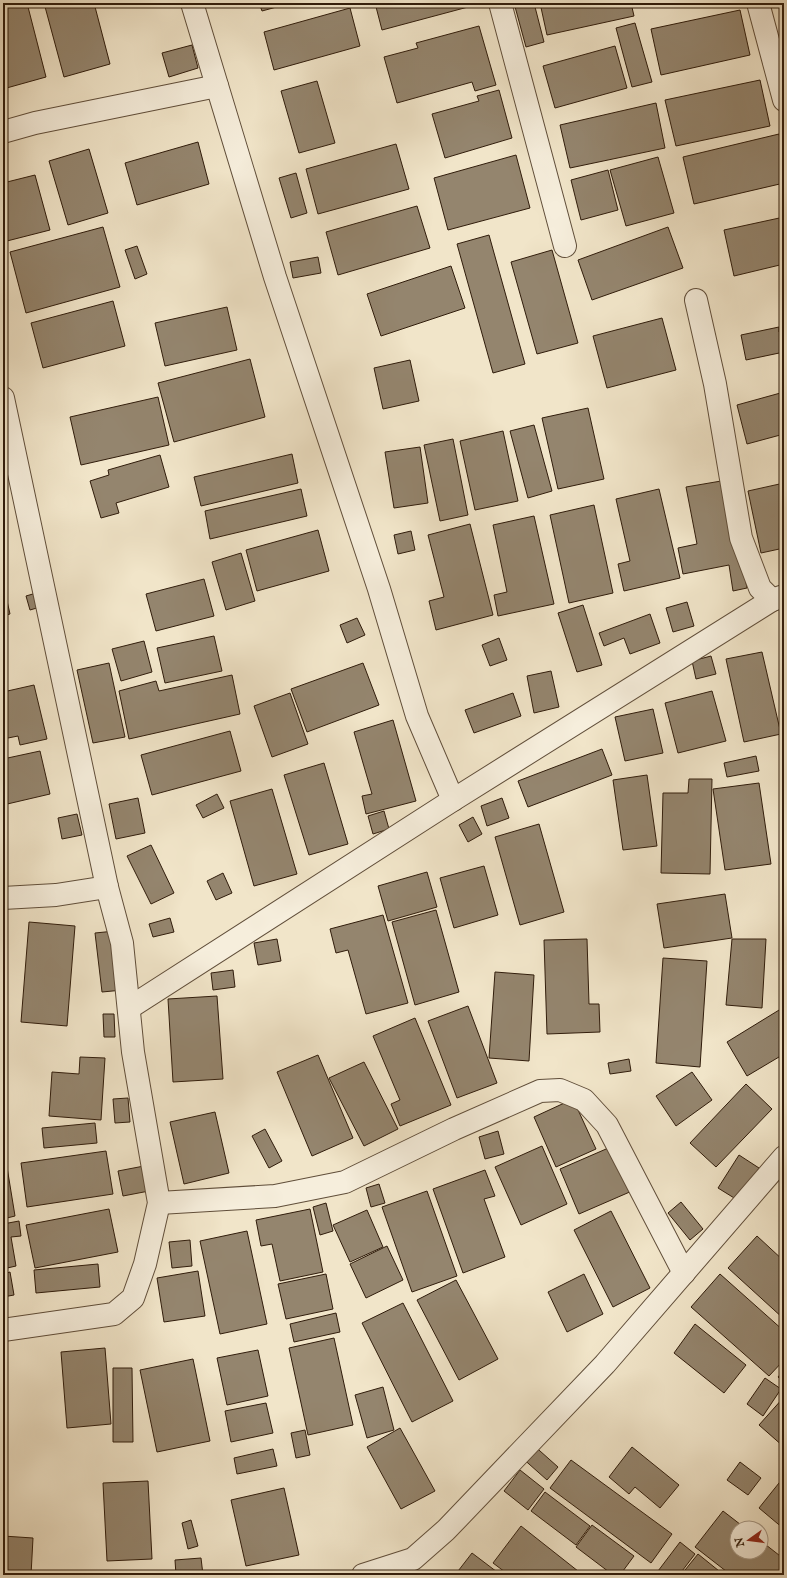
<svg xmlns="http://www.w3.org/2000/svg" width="787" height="1578" viewBox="0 0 787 1578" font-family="'IM FELL English',serif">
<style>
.building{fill:#94856e;stroke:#301c0b}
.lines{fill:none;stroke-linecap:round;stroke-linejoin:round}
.street-casing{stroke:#604e3a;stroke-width:24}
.street{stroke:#f6eedc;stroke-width:22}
</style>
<rect width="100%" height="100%" fill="#f1e5c9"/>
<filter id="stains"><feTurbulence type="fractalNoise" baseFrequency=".005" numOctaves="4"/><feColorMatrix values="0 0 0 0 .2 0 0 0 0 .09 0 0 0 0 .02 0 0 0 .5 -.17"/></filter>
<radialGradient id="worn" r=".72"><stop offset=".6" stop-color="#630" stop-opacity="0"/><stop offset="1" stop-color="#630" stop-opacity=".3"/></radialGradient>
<g class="building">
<polygon points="3,3 27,3 46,77 3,89"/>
<polygon points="44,3 94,3 110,64 64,77"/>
<polygon points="259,3 291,3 262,11"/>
<polygon points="375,3 467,3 468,7 382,30"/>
<polygon points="514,3 534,3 544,42 526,47"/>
<polygon points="540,3 631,3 634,16 547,35"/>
<polygon points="350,8 360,46 274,70 264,32"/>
<polygon points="740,10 750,55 661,75 651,29"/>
<polygon points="635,23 652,82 632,87 616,28"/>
<polygon points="479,26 496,85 475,91 472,82 397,103 384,57 418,48 416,43"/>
<polygon points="192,45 198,68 169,77 162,53"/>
<polygon points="615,46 627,88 555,108 543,66"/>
<polygon points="760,80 770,126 676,146 665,100"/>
<polygon points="317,81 335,143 299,153 281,91"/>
<polygon points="499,90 512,138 445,158 432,114 479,101 477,96"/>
<polygon points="656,103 665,148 570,168 560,125"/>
<polygon points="779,134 784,157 784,183 694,204 683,157"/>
<polygon points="198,142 209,184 137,205 125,163"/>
<polygon points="396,144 409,189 318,214 306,169"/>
<polygon points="89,149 108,213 68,225 49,161"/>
<polygon points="516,155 530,208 448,230 434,178"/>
<polygon points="658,157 674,213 626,226 610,170"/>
<polygon points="608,170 618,210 581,220 571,180"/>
<polygon points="296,173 307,213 291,218 279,178"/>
<polygon points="35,175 50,230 3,242 3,183"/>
<polygon points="417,206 430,248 338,275 326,232"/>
<polygon points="784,217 784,264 734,276 724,230"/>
<polygon points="103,227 120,287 26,313 10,252"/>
<polygon points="668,227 683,268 592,300 578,260"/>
<polygon points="489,235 525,364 493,373 457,244"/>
<polygon points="137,246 147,274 135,279 125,250"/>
<polygon points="552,250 578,343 537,354 511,262"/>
<polygon points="318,257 321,273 293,278 290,262"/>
<polygon points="451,266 465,308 381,336 367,294"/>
<polygon points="113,301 125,346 43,368 31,323"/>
<polygon points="227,307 237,350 165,366 155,323"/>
<polygon points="662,318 676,370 607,388 593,336"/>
<polygon points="779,327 779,332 784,331 784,352 746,360 741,335"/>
<polygon points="250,359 265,417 174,442 158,383"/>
<polygon points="410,360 419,401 383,409 374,368"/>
<polygon points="784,392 784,434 747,444 737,405"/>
<polygon points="158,397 169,445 81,465 70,417"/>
<polygon points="588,408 604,479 558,489 542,418"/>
<polygon points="534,425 552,491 528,498 510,431"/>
<polygon points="503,431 518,501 475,510 460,441"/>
<polygon points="453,439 468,515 440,521 424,445"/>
<polygon points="420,447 428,503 394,508 385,452"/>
<polygon points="292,454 298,483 201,506 194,477"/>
<polygon points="160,455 169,487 116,503 119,513 101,518 90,481 109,475 108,470"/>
<polygon points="727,480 747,588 733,591 729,565 683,574 678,548 697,544 686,487"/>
<polygon points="784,483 784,548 761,553 748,491"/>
<polygon points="301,489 307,516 210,539 205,511"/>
<polygon points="659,489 680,578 624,591 618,564 630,561 616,499"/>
<polygon points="594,505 613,593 569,603 550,515"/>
<polygon points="534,516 554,604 498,616 494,595 507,592 493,525"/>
<polygon points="470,524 493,615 436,630 429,601 444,597 428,535"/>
<polygon points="318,530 329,571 257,591 246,550"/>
<polygon points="411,531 415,550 398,554 394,535"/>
<polygon points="241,553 255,601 226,610 212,562"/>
<polygon points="204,579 214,616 156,631 146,594"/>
<polygon points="3,583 10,614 3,616"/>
<polygon points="43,591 47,605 30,610 26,596"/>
<polygon points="687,602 694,626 673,632 666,608"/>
<polygon points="583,605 602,665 577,672 558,613"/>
<polygon points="650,614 660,643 630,654 624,638 604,646 599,633"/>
<polygon points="357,618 365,635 347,643 340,625"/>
<polygon points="214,636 222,671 165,683 157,648"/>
<polygon points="499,638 507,660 490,666 482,645"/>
<polygon points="144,641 152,672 121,681 112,649"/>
<polygon points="762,652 781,734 744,742 726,659"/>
<polygon points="711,656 716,674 696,679 692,661"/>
<polygon points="109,663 125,737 93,743 77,670"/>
<polygon points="363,663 379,705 307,732 291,689"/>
<polygon points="551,671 559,707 534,713 527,676"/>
<polygon points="232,675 240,714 129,739 119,691 156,681 159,691"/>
<polygon points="34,685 47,739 20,745 18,736 3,739 3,692"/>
<polygon points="712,691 726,741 678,753 665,703"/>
<polygon points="290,693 308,744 272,757 254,706"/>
<polygon points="513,693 521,716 474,733 465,710"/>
<polygon points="653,709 663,753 625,761 615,717"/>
<polygon points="393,720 416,801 366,814 362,796 372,794 354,732"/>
<polygon points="230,731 241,771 152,795 141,755"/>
<polygon points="602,749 612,775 528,807 518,781"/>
<polygon points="40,751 50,794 3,805 3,759"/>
<polygon points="756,756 759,771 727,777 724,763"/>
<polygon points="324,763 348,844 309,855 284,775"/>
<polygon points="781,770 784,770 784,861"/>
<polygon points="647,775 657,846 623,850 613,780"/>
<polygon points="689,779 712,779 710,874 661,873 663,793 688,793"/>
<polygon points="759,783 771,864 725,870 713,789"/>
<polygon points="272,789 297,874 254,886 230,801"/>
<polygon points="217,794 224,808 203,818 196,805"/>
<polygon points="138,798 145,833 116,839 109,804"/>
<polygon points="502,798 509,818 487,826 481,806"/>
<polygon points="384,811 389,829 373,834 368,816"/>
<polygon points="77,814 82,835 62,839 58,818"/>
<polygon points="473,817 482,834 468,842 459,825"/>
<polygon points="539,824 564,912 520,925 495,837"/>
<polygon points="151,845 174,893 151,904 127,856"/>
<polygon points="484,866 498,915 454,928 440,878"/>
<polygon points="427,872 437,907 388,921 378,886"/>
<polygon points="223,873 232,893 216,900 207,881"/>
<polygon points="725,894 732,938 664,948 657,904"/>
<polygon points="436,910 459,992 415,1005 392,922"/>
<polygon points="383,915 408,1003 366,1014 348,950 336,953 330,929"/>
<polygon points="170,918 174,932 153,937 149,924"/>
<polygon points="29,922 75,926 67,1026 21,1022"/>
<polygon points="115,931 123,990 102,992 95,933"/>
<polygon points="277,939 281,961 258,965 254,943"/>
<polygon points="587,939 589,1004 599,1004 600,1032 547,1034 544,940"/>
<polygon points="732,939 766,939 762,1008 726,1005"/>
<polygon points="663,958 707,961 700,1067 656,1063"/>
<polygon points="233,970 235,987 213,990 211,973"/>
<polygon points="495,972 534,975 529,1061 489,1058"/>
<polygon points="217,996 223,1079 173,1082 168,999"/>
<polygon points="468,1006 497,1083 457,1098 428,1021"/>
<polygon points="784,1007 784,1054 747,1076 727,1042"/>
<polygon points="103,1014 114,1014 115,1037 104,1037"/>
<polygon points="415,1018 451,1105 400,1126 391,1104 400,1100 373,1036"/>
<polygon points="318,1055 353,1138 312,1156 277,1072"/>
<polygon points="80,1057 105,1058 101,1120 49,1116 52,1072 79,1074"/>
<polygon points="629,1059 631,1071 610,1074 608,1063"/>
<polygon points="364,1062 398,1129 364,1146 329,1078"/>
<polygon points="692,1072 712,1100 676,1126 656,1096"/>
<polygon points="746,1084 772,1109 716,1167 690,1143"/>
<polygon points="128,1098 130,1122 115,1123 113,1099"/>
<polygon points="573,1099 596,1149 556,1167 534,1117"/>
<polygon points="215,1112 229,1173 184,1184 170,1122"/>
<polygon points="95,1123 97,1143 44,1148 42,1128"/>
<polygon points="265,1129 282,1161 269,1168 252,1136"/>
<polygon points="498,1131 504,1154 485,1159 479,1137"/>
<polygon points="542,1146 567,1204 521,1225 495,1167"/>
<polygon points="613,1146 632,1191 579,1214 560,1169"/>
<polygon points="106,1151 113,1194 27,1207 21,1163"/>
<polygon points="739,1155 759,1168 739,1201 718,1188"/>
<polygon points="144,1166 149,1191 123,1196 118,1171"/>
<polygon points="7,1167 15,1216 3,1219 3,1168"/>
<polygon points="485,1170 495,1196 484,1199 505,1257 463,1273 433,1189"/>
<polygon points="379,1184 385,1203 371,1207 366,1188"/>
<polygon points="427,1191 457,1276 412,1292 382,1207"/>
<polygon points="681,1202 703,1229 690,1240 668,1213"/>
<polygon points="326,1203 333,1231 320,1235 313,1207"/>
<polygon points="109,1209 118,1252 35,1268 26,1225"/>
<polygon points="310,1209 323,1272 280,1281 272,1244 261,1246 256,1220"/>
<polygon points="367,1210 383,1247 350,1262 333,1225"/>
<polygon points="611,1211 650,1288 613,1307 574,1230"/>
<polygon points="19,1221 21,1236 11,1237 16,1266 3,1269 3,1224"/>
<polygon points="247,1231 267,1324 220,1334 200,1241"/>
<polygon points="757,1236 784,1261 784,1319 728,1268"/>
<polygon points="190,1240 192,1266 172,1268 169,1242"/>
<polygon points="387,1246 403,1280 366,1298 350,1264"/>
<polygon points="98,1264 100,1287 36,1293 34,1270"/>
<polygon points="198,1271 205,1316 164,1322 157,1278"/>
<polygon points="10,1272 14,1295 3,1297 3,1274"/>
<polygon points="326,1274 333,1309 286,1319 278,1284"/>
<polygon points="584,1274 603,1314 567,1332 548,1292"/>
<polygon points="720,1274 784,1331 784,1360 769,1376 691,1307"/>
<polygon points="456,1280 498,1359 459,1380 417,1300"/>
<polygon points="403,1303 453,1401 412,1422 362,1323"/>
<polygon points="336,1313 340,1332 294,1342 290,1324"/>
<polygon points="695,1324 746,1365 724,1393 674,1353"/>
<polygon points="334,1338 353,1425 308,1435 289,1348"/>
<polygon points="105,1348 111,1424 67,1428 61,1352"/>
<polygon points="258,1350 268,1396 227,1405 217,1358"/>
<polygon points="193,1359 210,1441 157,1452 140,1370"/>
<polygon points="113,1368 132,1368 133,1442 113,1442"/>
<polygon points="784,1370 784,1383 778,1377"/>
<polygon points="765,1378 781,1389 763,1416 747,1404"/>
<polygon points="383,1387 394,1430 367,1438 355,1395"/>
<polygon points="784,1397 784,1447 759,1425"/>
<polygon points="266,1403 273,1433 231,1442 225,1411"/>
<polygon points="400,1428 435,1491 401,1509 367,1447"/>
<polygon points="305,1430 310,1455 296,1458 291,1433"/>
<polygon points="531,1443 558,1467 547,1480 520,1456"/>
<polygon points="632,1447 679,1485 660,1508 635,1487 629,1494 609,1477"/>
<polygon points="273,1449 277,1466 237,1474 234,1458"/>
<polygon points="571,1460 672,1534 651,1563 550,1488"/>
<polygon points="740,1462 761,1478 748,1495 727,1480"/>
<polygon points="520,1470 544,1489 528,1510 504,1491"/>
<polygon points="783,1478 784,1479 784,1529 759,1508"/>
<polygon points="148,1481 152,1559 107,1561 103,1483"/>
<polygon points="284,1488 299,1555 246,1566 231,1500"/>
<polygon points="545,1492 590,1526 576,1545 531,1511"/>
<polygon points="723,1511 745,1528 737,1528 737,1552 761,1552 761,1541 784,1559 784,1575 731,1575 695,1547"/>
<polygon points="191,1520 198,1546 188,1549 182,1523"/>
<polygon points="592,1525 634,1556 620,1575 613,1575 576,1547"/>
<polygon points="521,1526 583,1575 509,1575 493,1563"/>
<polygon points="3,1536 33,1538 31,1575 3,1575"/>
<polygon points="680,1542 695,1554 679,1575 655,1575"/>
<polygon points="472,1553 501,1575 455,1575"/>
<polygon points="698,1554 724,1575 681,1575"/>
<polygon points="201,1558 203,1575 176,1575 175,1560"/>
</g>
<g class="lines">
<g class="street-casing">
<g id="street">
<polyline points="192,3 275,277 379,589 417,716 453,800"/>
<polyline points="500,3 565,246"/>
<polyline points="758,3 784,100"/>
<polyline points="3,132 35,123 217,86"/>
<polyline points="696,300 715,384 741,538 760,588 772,600"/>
<polyline points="3,398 107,887 122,943 133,1052 159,1203 145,1264 133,1298 114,1314 3,1330"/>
<polyline points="3,898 56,895 107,887"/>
<polyline points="129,1008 453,800 772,600 784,596"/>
<polyline points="159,1203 275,1196 345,1182 454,1129 540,1091 560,1090 584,1100 607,1125 684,1273"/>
<polyline points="363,1575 413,1559 446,1530 605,1364 784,1157"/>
</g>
</g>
<use href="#street" class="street"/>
</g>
<rect width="787" height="1578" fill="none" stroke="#f1e5c9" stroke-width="16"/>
<rect x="4" y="4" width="779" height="1570" fill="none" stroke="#301c0b" stroke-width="2"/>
<rect x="8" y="8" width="771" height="1562" fill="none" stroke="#301c0b"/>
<g transform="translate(749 1540) rotate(256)"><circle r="19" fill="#f6eedc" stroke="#a79a88"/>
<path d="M0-3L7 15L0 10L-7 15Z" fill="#8f2418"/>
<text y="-6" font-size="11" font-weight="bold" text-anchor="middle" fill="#301c0b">N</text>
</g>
<rect width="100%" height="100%" filter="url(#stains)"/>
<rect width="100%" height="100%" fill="url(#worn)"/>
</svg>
